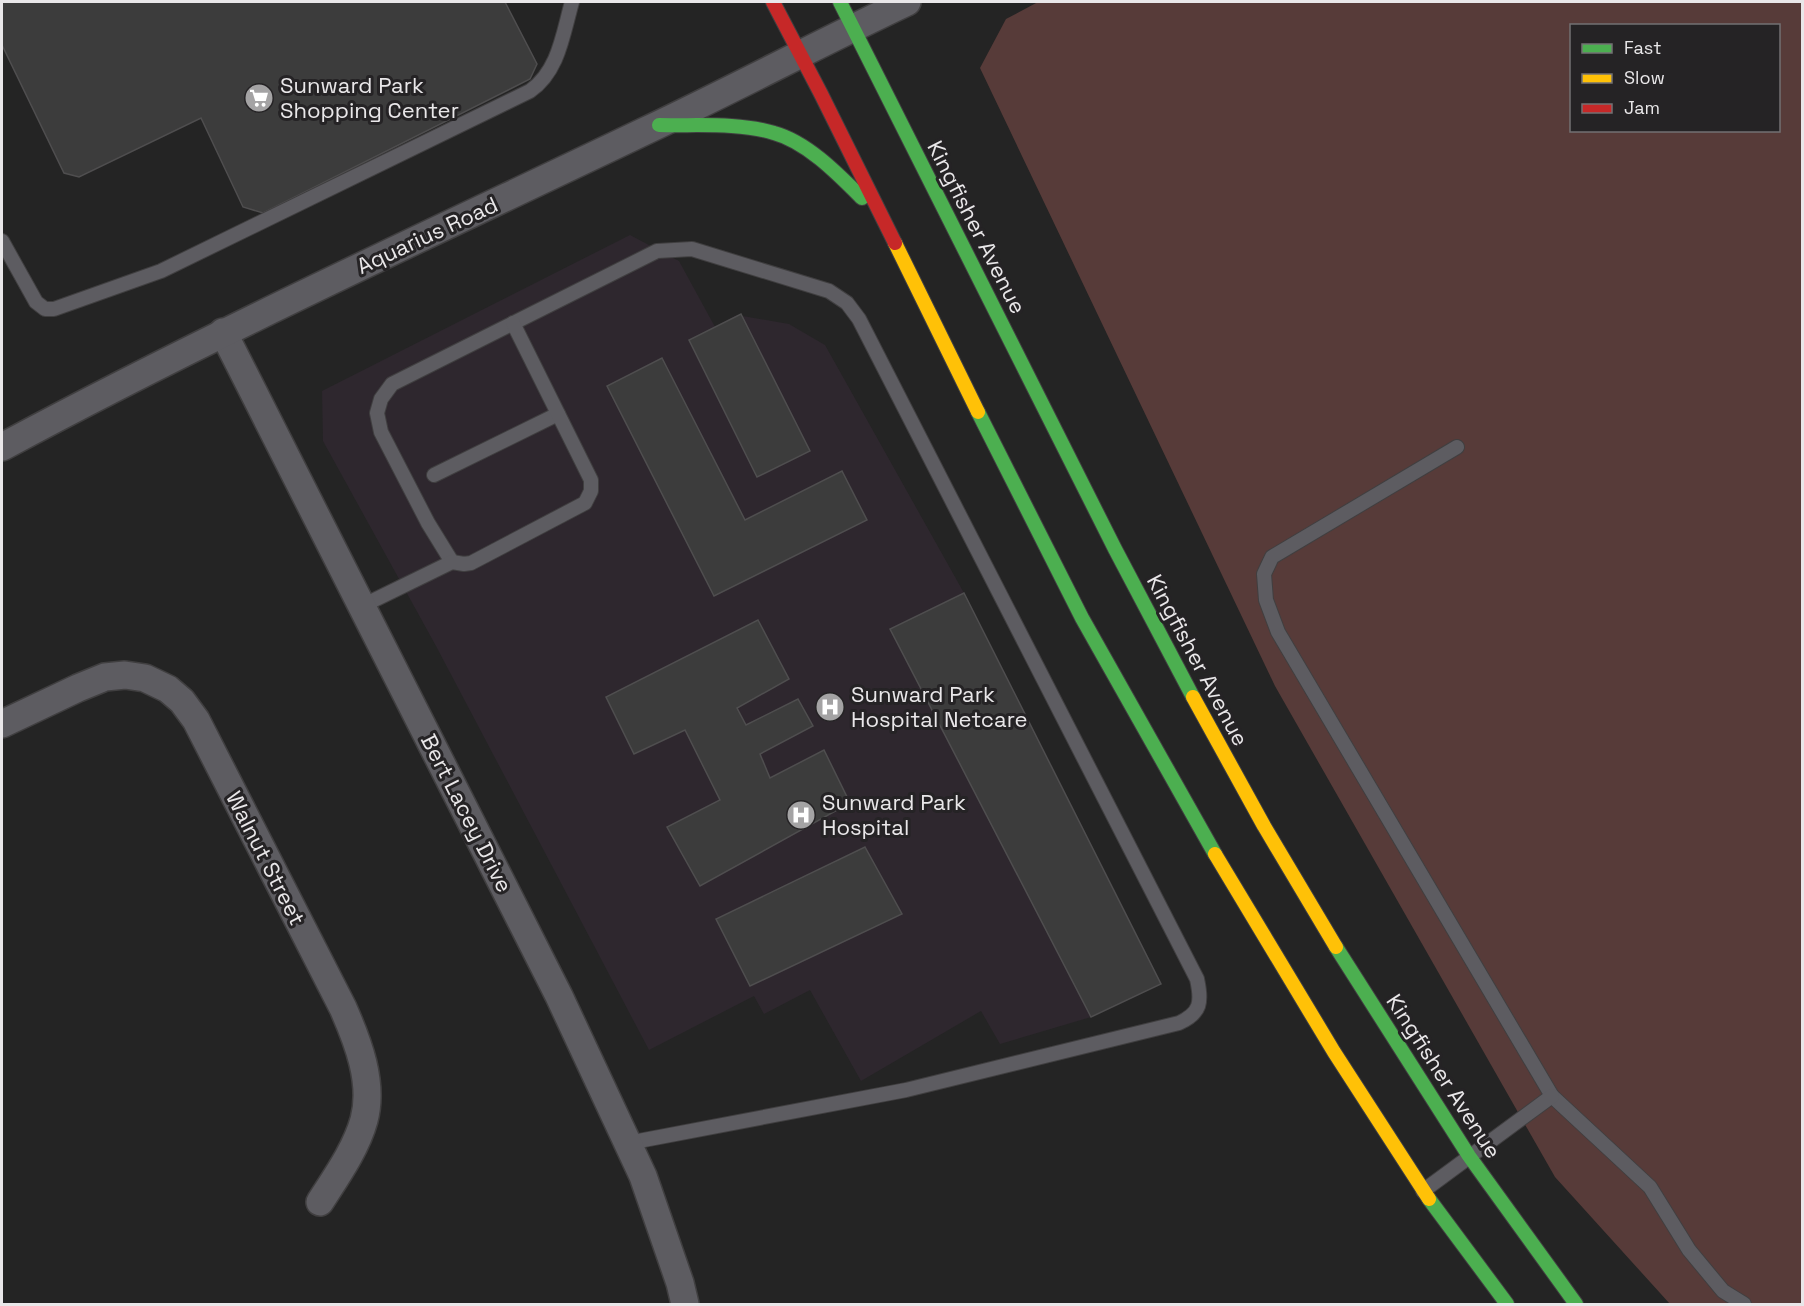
<svg xmlns="http://www.w3.org/2000/svg" width="1804" height="1306" viewBox="0 0 1804 1306" font-family="'Space Grotesk',sans-serif">
<style>
.built{fill:#2e272e}
.green{fill:#573b39;fill-rule:evenodd}
.building{fill:#3c3c3c;stroke:#4f4e4f;stroke-width:1.5}
.lines{fill:none;stroke-linecap:round;stroke-linejoin:round}
.lane-casing{stroke:#403f40;stroke-width:16}
.street-casing{stroke:#403f40;stroke-width:30}
.fast-casing{stroke:#403f40;stroke-width:16}
.slow-casing{stroke:#403f40;stroke-width:16}
.jam-casing{stroke:#403f40;stroke-width:16}
.lane{stroke:#5d5c61;stroke-width:14}
.street{stroke:#5d5c61;stroke-width:27}
.fast{stroke:#4caf50;stroke-width:14}
.slow{stroke:#ffc107;stroke-width:14}
.jam{stroke:#c62828;stroke-width:14}
.labels{text-anchor:middle;stroke-width:6;stroke-linejoin:round;paint-order:stroke}
.poi-label{font-size:22px;fill:#e9e7e9;stroke:#252325;text-anchor:start}
.street-label{font-size:22px;fill:#e9e7e9;stroke:#252325}
</style>
<rect width="100%" height="100%" fill="#242424"/>
<polygon class="built" points="630,235 679,261 715,327 737,315 789,324 825,345 964,593 1161,984 1091,1017 1000,1044 981,1011 861,1081 810,990 764,1014 754,996 649,1050 436,646 323,441 322,391"/>
<path class="green" d="M1038 2H1802V1304H1670L1555 1177 1275 686 980 68 1006 19ZM1572 26H1778V130H1572Z"/>
<g class="building">
<polygon points="2,2 505,2 537,64 530,79 263,213 243,207 201,118 79,177 64,173 2,45"/>
<polygon points="741,314 810,451 757,477 689,340"/>
<polygon points="662,358 745,520 842,471 867,520 714,596 607,386"/>
<polygon points="964,593 1161,984 1091,1017 890,629"/>
<polygon points="758,620 789,679 737,708 746,725 798,699 813,726 760,754 770,778 824,750 850,803 700,886 667,827 720,800 685,730 634,754 606,697"/>
<polygon points="865,847 902,914 750,986 716,919"/>
</g>
<g class="lines">
<g class="lane-casing">
<g id="lane">
<path d="M2 241 36 302 45 309H54L161 271 530 91C559 71 563 33 572 2"/>
<polyline points="1457,447 1272,557 1264,574 1266,600 1278,632 1552,1096 1650,1187 1689,1250 1723,1291 1744,1304"/>
<polyline points="434,475 558,414"/>
<path d="M452 562 428 523 381 432 377 413 381 399 392 384 657 251 692 249 829 291 847 303 859 319 1197 979C1202 1002 1201 1013 1179 1023L906 1090 628 1143"/>
<polyline points="362,606 452,562 464,564 471,563 585,503 591,491 591,480 513,323"/>
<polyline points="1423,1191 1552,1096"/>
</g>
</g>
<g class="street-casing">
<g id="street">
<polyline points="223,332 559,996 643,1176 680,1283 685,1304"/>
<path d="M2 447C212 334 428 235 643 132 732 90 818 44 907 2"/>
<path d="M2 724 78 688 105 677 125 675 145 678 168 689 182 701 196 720 343 1008C358 1042 374 1083 364 1120 356 1149 336 1177 320 1202"/>
</g>
</g>
<g class="fast-casing">
<g id="fast">
<polyline points="840,2 1115,549 1193,697"/>
<path d="M659 125C696 126 738 122 774 133 807 142 838 174 862 198"/>
<polyline points="978,412 1082,618 1215,854"/>
<polyline points="1336,947 1469,1156 1576,1304"/>
<polyline points="1429,1199 1507,1304"/>
</g>
</g>
<g class="slow-casing">
<g id="slow">
<polyline points="895,243 978,412"/>
<polyline points="1193,697 1264,826 1336,947"/>
<polyline points="1215,854 1334,1052 1429,1199"/>
</g>
</g>
<g class="jam-casing">
<polyline id="jam" points="773,2 821,94 895,243"/>
</g>
<use href="#lane" class="lane"/>
<use href="#street" class="street"/>
<use href="#fast" class="fast"/>
<use href="#slow" class="slow"/>
<use href="#jam" class="jam"/>
</g>
<defs>
<g id="supermarket-disc" transform="scale(1.5)"><circle r="9.5" fill="#a4a3a4" stroke="#252325"/><path d="M-6-5.5h2.5l.6 2H6L4.5 2H-2.5L-4.4-4H-6ZM-1.5 3.2a1.3 1.3 0 1 0 .1 0ZM3 3.2a1.3 1.3 0 1 0 .1 0Z" fill="#fff"/></g>
<g id="hospital-disc" transform="scale(1.5)"><circle r="9.5" fill="#a4a3a4" stroke="#252325"/><path d="M-5-5h3v3.5h4V-5h3V5h-3V1.5h-4V5h-3Z" fill="#fff"/></g>
</defs>
<g fill-rule="evenodd">
<use href="#supermarket-disc" x="259" y="98"/>
<use href="#hospital-disc" x="830" y="707"/>
<use href="#hospital-disc" x="801" y="815"/>
</g>
<g class="labels">
<g class="poi-label">
<text x="280" y="93">Sunward Park<tspan x="280" dy="25">Shopping Center</tspan></text>
<text x="851" y="702">Sunward Park<tspan x="851" dy="25">Hospital Netcare</tspan></text>
<text x="822" y="810">Sunward Park<tspan x="822" dy="25">Hospital</tspan></text>
</g>
<g class="street-label">
<text transform="translate(977 227) rotate(63)" y="8">Kingfisher Avenue</text>
<text transform="translate(427 235) rotate(-25)" y="8">Aquarius Road</text>
<text transform="translate(1198 660) rotate(62)" y="8">Kingfisher Avenue</text>
<text transform="translate(467 813) rotate(63)" y="8">Bert Lacey Drive</text>
<text transform="translate(266 858) rotate(63)" y="8">Walnut Street</text>
<text transform="translate(1444 1076) rotate(57)" y="8">Kingfisher Avenue</text>
</g>
</g>
<rect width="1804" height="1306" fill="none" stroke="#e9e7e9" stroke-width="6"/>
<rect x="1570" y="24" width="210" height="108" fill="#252325" stroke="#737173" stroke-width="1.5"/>
<rect x="1582" y="44" width="30" height="9" fill="#4caf50" stroke="#737173" stroke-width="1.5"/>
<text x="1624" y="54" font-size="18" fill="#e9e7e9">Fast</text>
<rect x="1582" y="74" width="30" height="9" fill="#ffc107" stroke="#737173" stroke-width="1.5"/>
<text x="1624" y="84" font-size="18" fill="#e9e7e9">Slow</text>
<rect x="1582" y="104" width="30" height="9" fill="#c62828" stroke="#737173" stroke-width="1.5"/>
<text x="1624" y="114" font-size="18" fill="#e9e7e9">Jam</text>
</svg>
